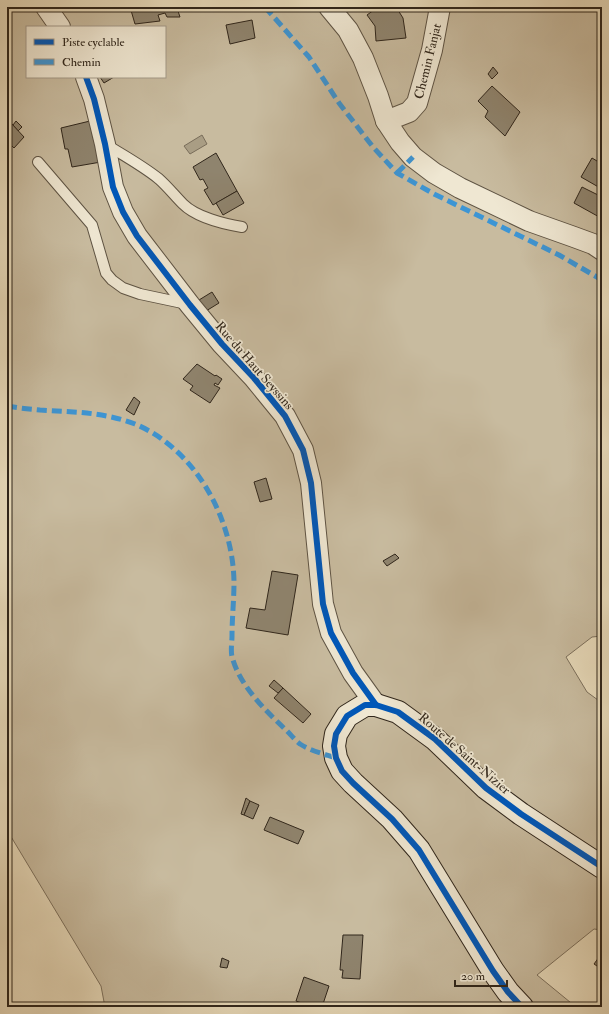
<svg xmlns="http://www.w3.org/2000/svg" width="609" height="1014" viewBox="0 0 609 1014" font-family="'IM FELL Double Pica',serif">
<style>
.green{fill:#c8bb9f;stroke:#7c705d;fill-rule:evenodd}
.water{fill:#a99d84;stroke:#796d5a}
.building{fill:#8f846e;stroke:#30261b}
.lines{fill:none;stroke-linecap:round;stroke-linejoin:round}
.lane-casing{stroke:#5e5343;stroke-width:12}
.street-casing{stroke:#5e5343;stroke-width:22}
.secondary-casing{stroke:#30261b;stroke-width:24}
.lane{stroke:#efe7d2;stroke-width:10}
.street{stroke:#efe7d2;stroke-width:20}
.secondary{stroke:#efe7d2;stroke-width:22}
.quiet{stroke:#3d95d4;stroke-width:5;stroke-dasharray:10 5;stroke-linecap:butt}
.cycleway-casing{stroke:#efe7d2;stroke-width:8}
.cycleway{stroke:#0057b8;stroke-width:6}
.labels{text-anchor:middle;stroke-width:3.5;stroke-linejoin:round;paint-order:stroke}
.street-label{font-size:13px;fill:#30261b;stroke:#efe7d2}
</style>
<rect width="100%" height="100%" fill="#e7daba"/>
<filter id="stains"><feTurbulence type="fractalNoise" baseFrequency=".005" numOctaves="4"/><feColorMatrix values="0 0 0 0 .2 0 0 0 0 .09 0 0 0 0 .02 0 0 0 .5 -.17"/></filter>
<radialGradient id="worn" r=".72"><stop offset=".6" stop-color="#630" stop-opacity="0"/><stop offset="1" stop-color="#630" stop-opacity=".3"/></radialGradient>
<path class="green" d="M7 7H602V636L592 637 566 657 587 692 602 703V930L594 929 537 975 576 1007H105L101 986 7 830ZM27 27H165V77H27Z"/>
<polygon class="water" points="202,135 207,144 190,154 184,146"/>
<g class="building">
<polygon points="130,7 183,7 183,9 178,11 180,17 167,17 165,13 158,15 160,21 135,24"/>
<polygon points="378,7 396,7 403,18 406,38 376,41 375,26 367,15"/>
<polygon points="252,20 255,38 230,44 226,25"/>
<polygon points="493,67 498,73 492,79 488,74"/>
<polygon points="100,77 114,77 104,83"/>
<polygon points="492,86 520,112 505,136 485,117 488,111 478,101"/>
<polygon points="16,121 22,127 18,131 13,125"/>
<polygon points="90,121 101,162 72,167 68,149 65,149 61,128"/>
<polygon points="11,123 24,137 14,148 7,141 7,127"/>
<polygon points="216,153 237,191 213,205 204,190 208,188 203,179 200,180 193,167"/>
<polygon points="592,158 602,164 602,189 581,177"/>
<polygon points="582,187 602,197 601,218 574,203"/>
<polygon points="237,191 244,203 223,215 216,203"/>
<polygon points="212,292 219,303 206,311 199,300"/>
<polygon points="197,364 215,376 216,375 222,379 218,385 215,383 214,385 220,388 210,403 190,390 193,386 183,379"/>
<polygon points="134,397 140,402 134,415 126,410"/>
<polygon points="266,478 272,499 260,502 254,482"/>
<polygon points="395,554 399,558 387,566 383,561"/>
<polygon points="272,571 298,575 288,635 246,628 250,608 265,610"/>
<polygon points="274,680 283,688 278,693 269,686"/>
<polygon points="283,688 311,714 303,723 274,698"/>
<polygon points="246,798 250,801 244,815 241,814"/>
<polygon points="250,801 259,805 253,819 244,815"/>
<polygon points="270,817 304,831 298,844 264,830"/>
<polygon points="343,935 363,935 360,979 342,978 343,970 340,970"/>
<polygon points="602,953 602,966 600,968 594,964"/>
<polygon points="222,958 229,961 227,968 220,967"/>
<polygon points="304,977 329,986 322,1007 313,1007 296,1001"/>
</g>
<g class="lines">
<g class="lane-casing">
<g id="lane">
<path d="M105 144C123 155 143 166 159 179 168 187 175 196 183 204 196 217 224 224 242 227"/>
<polyline points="38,162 92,225 106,273 112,280 123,288 140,294 187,304"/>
</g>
</g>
<g class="street-casing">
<g id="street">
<polyline points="46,7 60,27"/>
<polyline points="329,7 348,30 363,58 378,96 386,121 400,142 413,157 434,173 460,188 529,221 574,237 593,244 602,250"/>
<polyline points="86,77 94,99 105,144 113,187 123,212 137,236 190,305 222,344 254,378 285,416 303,450 311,483 323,604 331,633 353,673 376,705"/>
<polyline points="386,121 409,112 417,103 432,50 440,7"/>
</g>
</g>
<g class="secondary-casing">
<polyline id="secondary" points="522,1007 508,992 493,971 419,850 392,819 353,783 342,771 336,758 334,746 336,734 347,716 365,705 376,705 398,712 435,739 486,788 521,814 602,867"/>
</g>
<use href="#lane" class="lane"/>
<use href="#street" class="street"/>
<use href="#secondary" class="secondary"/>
<g class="quiet">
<polyline points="265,7 309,57 339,103 373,147 397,173 434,194 559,255 602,280"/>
<polyline points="397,173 413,157"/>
<path d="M7 406C18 408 29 409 40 410 73 412 104 412 135 424 195 449 233 518 234 582 234 600 232 618 232 636 232 643 230 653 233 660 241 687 267 712 287 731 291 735 295 740 300 744 311 751 324 754 336 758"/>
</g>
<g class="cycleway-casing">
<g id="cycleway">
<polyline points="86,77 94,99 105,144 113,187 123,212 137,236 190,305 222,344 254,378 285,416 303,450 311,483 323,604 331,633 353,673 376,705"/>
<polyline points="522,1007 508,992 493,971 419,850 392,819 353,783 342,771 336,758 334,746 336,734 347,716 365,705 376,705 398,712 435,739 486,788 521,814 602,867"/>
</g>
</g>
<use href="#cycleway" class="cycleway"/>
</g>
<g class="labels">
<g class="street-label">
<text transform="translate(427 61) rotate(-76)" y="5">Chemin Fanjat</text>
<text transform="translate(255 365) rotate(49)" y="5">Rue du Haut Seyssins</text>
<text transform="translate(465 753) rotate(41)" y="5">Route de Saint-Nizier</text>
</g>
</g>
<rect width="609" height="1014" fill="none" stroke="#e7daba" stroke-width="24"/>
<rect x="8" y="8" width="593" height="998" fill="none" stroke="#30261b" stroke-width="2"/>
<rect x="12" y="12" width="585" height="990" fill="none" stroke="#30261b"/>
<rect x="26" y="26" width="140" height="52" fill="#efe7d2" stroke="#a39a89"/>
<rect x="34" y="39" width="20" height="6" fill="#0057b8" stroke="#a39a89"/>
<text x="62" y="46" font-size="12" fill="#30261b">Piste cyclable</text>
<rect x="34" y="59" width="20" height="6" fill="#3d95d4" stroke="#a39a89"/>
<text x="62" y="66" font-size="12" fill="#30261b">Chemin</text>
<path d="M455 980v6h52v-6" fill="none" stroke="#30261b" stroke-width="2"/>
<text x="461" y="980" font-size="12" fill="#30261b" stroke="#efe7d2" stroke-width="3" paint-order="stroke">20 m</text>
<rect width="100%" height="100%" filter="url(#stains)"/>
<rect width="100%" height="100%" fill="url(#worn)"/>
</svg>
